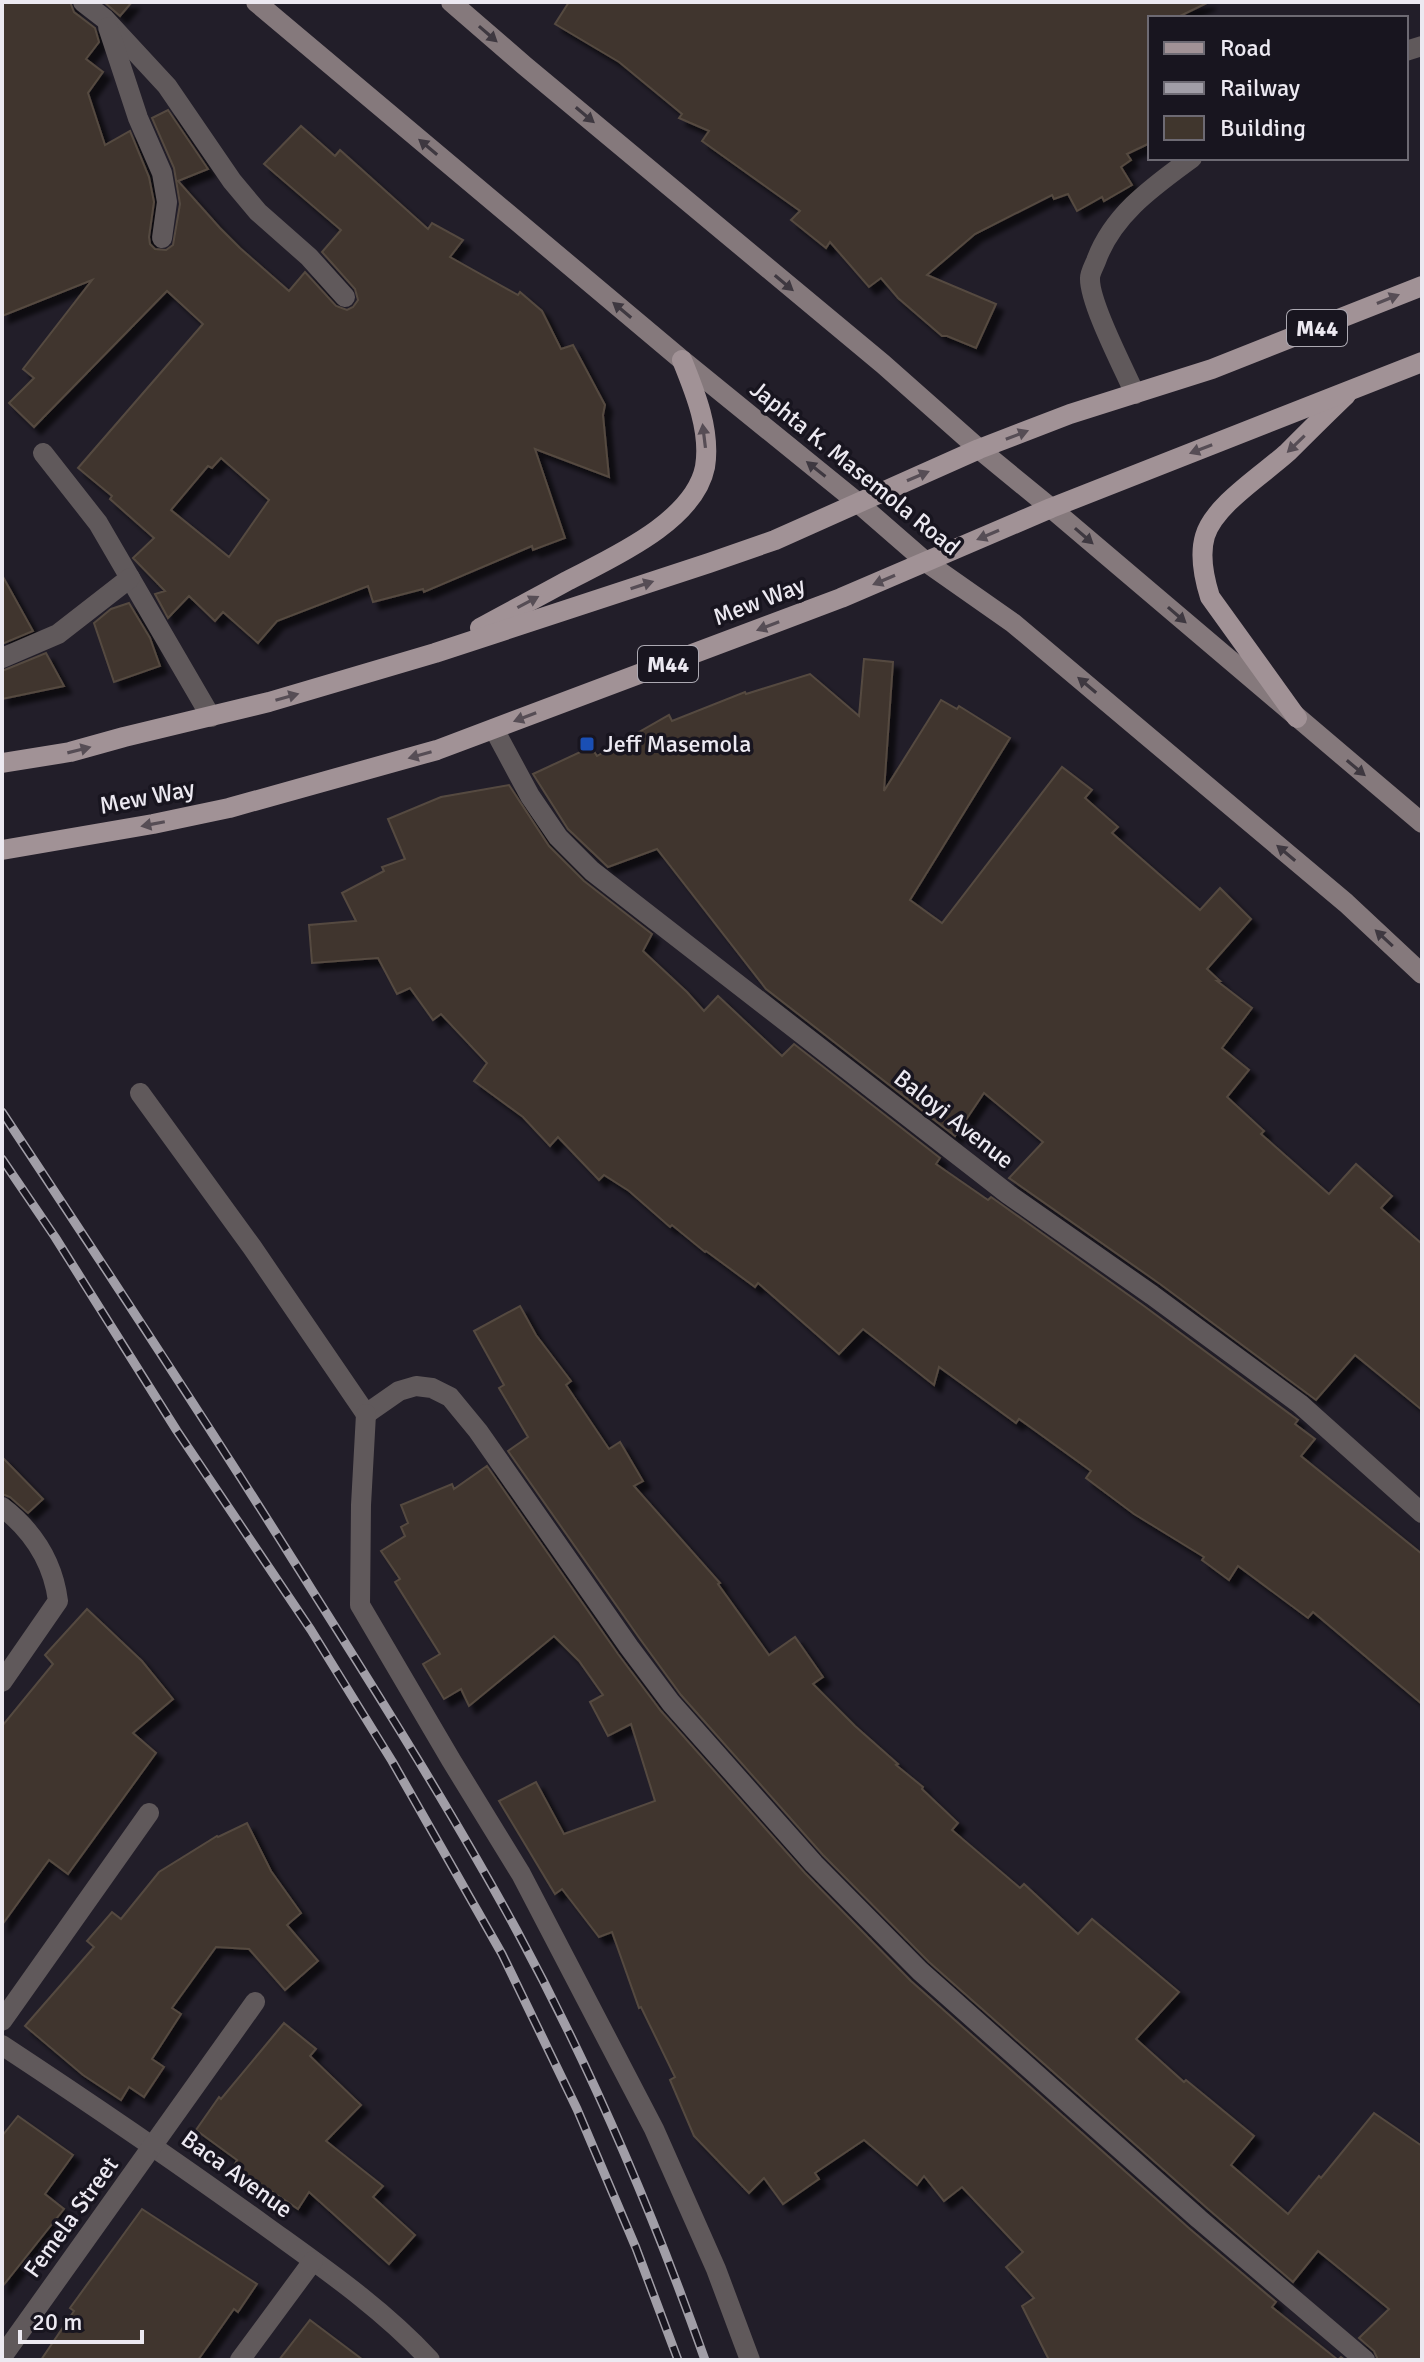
<svg xmlns="http://www.w3.org/2000/svg" width="1424" height="2362" viewBox="0 0 1424 2362" font-family="Signika,sans-serif">
<style>
.building{fill:#40362d;stroke:#554a41;stroke-width:2;fill-rule:evenodd;filter:url(#shadow)}
.lines{fill:none;stroke-linecap:round;stroke-linejoin:round}
.minor{stroke:#60595b;stroke-width:20}
.secondary{stroke:#85797c;stroke-width:20}
.primary{stroke:#a19296;stroke-width:20}
.rail-casing{stroke:#a19ea7;stroke-width:9}
.rail{stroke:#18151f;stroke-width:6;stroke-dasharray:18;stroke-linecap:butt}
.oneway{fill:#3e3840}
.oneway2{fill:#564d55}
.transit-dot{fill:#1a4fb4;stroke:#18151f;stroke-width:3}
.labels{text-anchor:middle;stroke-width:7;stroke-linejoin:round;paint-order:stroke}
.shield{fill:#18151f;stroke:#aca9b2;stroke-width:2}
.shield-label{font-size:22px;font-weight:bold;fill:#ece9f1}
.street-label{font-size:24px;fill:#ece9f1;stroke:#18151f}
.poi-label{font-size:24px;fill:#ece9f1;stroke:#18151f;text-anchor:start}
</style>
<defs>
<filter id="shadow"><feDropShadow dx="7" dy="7" stdDeviation="2" flood-color="#0009"/></filter>
</defs>
<rect width="100%" height="100%" fill="#221e29"/>
<g class="building">
<path d="M2 2H70L74 12 95 28 99 42 86 59 103 72 88 93 105 145 130 131 149 177 154 202 149 237 150 244 155 249 166 250 173 245 180 204 174 168 152 118 168 110 208 169 178 181 220 228 240 248 289 291 305 272 336 306 347 310 353 307 358 300 355 289 322 252 341 230 264 164 301 126 335 156 340 150 428 229 432 223 463 240 450 257 518 295 520 292 542 311 561 349 573 345 605 405 603 415 609 477 535 449 565 538 533 550 532 546 424 592 423 589 373 602 368 586 277 621 258 643 223 612 215 621 189 596 168 618 155 594 165 591 133 558 154 538 110 499 112 496 78 468 203 324 167 291 34 427 9 403 34 378 23 369 92 280 2 316ZM221 458 269 500 229 557 171 510 208 466 212 468Z"/>
<polygon points="104,2 132,2 120,16"/>
<polygon points="569,2 1209,2 1176,18 1150,18 1150,143 1127,154 1131,160 1121,167 1132,185 1104,201 1102,197 1077,211 1068,194 1054,199 1052,195 975,234 927,275 996,304 976,348 947,336 942,336 898,298 881,278 869,287 830,242 826,248 791,220 800,211 702,141 709,131 679,118 682,114 619,62 555,24"/>
<polygon points="2,575 33,631 2,644"/>
<polygon points="129,603 150,638 160,666 114,682 94,623 111,609"/>
<polygon points="46,653 64,686 2,699 2,671"/>
<polygon points="864,659 893,662 884,791 941,700 957,709 959,706 1010,738 910,900 942,923 1062,767 1092,790 1085,798 1118,827 1112,833 1200,910 1220,888 1251,919 1207,969 1220,981 1217,981 1252,1008 1222,1048 1249,1070 1227,1097 1264,1131 1261,1134 1329,1194 1356,1164 1392,1196 1381,1208 1422,1244 1422,1410 1355,1355 1316,1400 1160,1284 1009,1178 1043,1142 984,1093 955,1136 766,989 657,849 608,867 568,829 533,774 591,747 597,756 669,715 672,721 745,692 746,694 810,674 859,716"/>
<polygon points="509,785 549,846 584,881 652,934 643,951 687,992 704,1011 718,996 782,1056 794,1044 940,1158 936,1164 988,1200 991,1197 1144,1306 1298,1420 1295,1424 1315,1439 1301,1456 1422,1554 1422,1704 1313,1612 1308,1618 1238,1566 1229,1580 1202,1560 1204,1557 1134,1514 1086,1478 1091,1471 1019,1419 1016,1423 939,1367 934,1385 863,1329 839,1354 758,1283 755,1287 706,1251 705,1252 672,1225 670,1227 629,1191 604,1175 599,1180 558,1137 550,1146 523,1117 474,1081 487,1063 441,1014 433,1020 410,988 397,994 378,958 312,963 309,925 356,921 342,893 384,871 382,867 405,859 388,819 441,797"/>
<polygon points="520,1306 536,1335 571,1381 566,1385 609,1449 620,1442 643,1481 634,1486 720,1583 718,1584 769,1655 795,1637 823,1677 813,1684 855,1726 898,1764 896,1765 923,1787 922,1789 958,1823 952,1830 1020,1888 1024,1884 1078,1934 1092,1919 1179,1992 1136,2039 1184,2082 1186,2080 1254,2136 1231,2165 1288,2214 1319,2176 1321,2178 1374,2113 1422,2146 1422,2360 1378,2360 1374,2351 1359,2338 1389,2309 1318,2251 1293,2282 1208,2209 929,1962 823,1855 681,1695 640,1639 508,1451 528,1437 499,1388 504,1385 474,1331"/>
<polygon points="2,1457 43,1499 28,1513 10,1497 2,1494"/>
<polygon points="487,1466 618,1654 661,1711 805,1873 911,1981 1190,2229 1276,2302 1272,2307 1338,2360 1341,2357 1345,2360 1049,2360 1022,2306 1034,2298 1006,2267 1023,2252 962,2187 944,2201 924,2176 917,2185 864,2140 815,2173 819,2179 783,2204 764,2178 749,2193 694,2136 670,2080 675,2077 641,2007 639,2008 612,1932 599,1937 562,1889 555,1894 499,1801 536,1782 564,1834 655,1801 631,1724 608,1736 590,1702 603,1695 579,1661 554,1636 469,1706 461,1689 444,1699 423,1664 440,1654 395,1582 400,1579 381,1551 405,1536 401,1527 408,1523 401,1505 452,1484 454,1489"/>
<polygon points="87,1609 142,1661 173,1699 133,1733 156,1753 68,1874 49,1860 2,1925 2,1726 53,1664 45,1655"/>
<polygon points="247,1823 271,1871 301,1913 287,1925 318,1961 285,1990 249,1949 216,1947 172,2008 181,2014 152,2059 164,2067 144,2097 129,2087 121,2100 83,2075 25,2026 94,1947 87,1941 112,1912 121,1919 159,1872 217,1836 218,1837"/>
<polygon points="284,2023 316,2049 310,2056 361,2105 326,2141 383,2186 373,2197 415,2235 389,2264 309,2192 298,2209 234,2166 237,2160 196,2130 219,2097 221,2099"/>
<polygon points="18,2116 73,2155 45,2194 64,2209 2,2287 2,2136"/>
<polygon points="142,2209 257,2284 238,2312 234,2309 198,2360 41,2360 74,2311 70,2308"/>
<polygon points="310,2320 363,2360 279,2360"/>
</g>
<g class="lines">
<g class="minor">
<polyline points="83,2 105,19 167,86 232,181 258,212 309,257 345,297"/>
<polyline points="108,27 138,118 162,173 167,202 162,238"/>
<polyline points="1406,51 1422,46"/>
<path d="M1135 394C1124 369 1089 302 1090 278 1090 273 1094 266 1096 261 1113 214 1154 186 1192 158"/>
<polyline points="43,453 98,523 211,717"/>
<polyline points="2,658 58,634 130,578"/>
<polyline points="494,729 530,796 558,837 592,871 1008,1194 1152,1295 1300,1404 1422,1513"/>
<polyline points="140,1093 252,1247 366,1414 399,1391 416,1386 432,1388 450,1397 478,1431 629,1647 671,1703 814,1864 920,1971 1199,2219 1365,2360"/>
<polyline points="366,1414 361,1505 360,1605 451,1760 521,1874 654,2129 716,2269 750,2360"/>
<path d="M2 1507C33 1531 53 1562 58 1601L2 1682"/>
<polyline points="2,2021 149,1813"/>
<path d="M2 2045C90 2103 178 2163 264 2225 322 2267 382 2308 430 2360"/>
<polyline points="2,2357 255,2002"/>
<polyline points="240,2360 313,2261"/>
</g>
<g class="secondary">
<polyline points="256,2 682,360 857,502 926,562 1013,623 1346,903 1422,974"/>
<polyline points="451,2 525,66 883,364 979,449 1051,508 1422,823"/>
</g>
<g class="primary">
<path d="M480 628C509 612 538 597 567 581 611 558 694 522 705 467 711 431 695 392 682 360"/>
<path d="M1297 718 1210 597C1204 578 1199 556 1205 536 1214 505 1264 474 1288 452 1307 433 1326 414 1346 395"/>
<polyline points="2,763 70,752 124,737 269,702 435,653 709,563 775,540 979,449 1070,414 1212,369 1422,286"/>
<polyline points="2,850 153,824 229,808 437,750 841,598 1051,508 1422,362"/>
</g>
<g class="rail-casing">
<g id="rail">
<path d="M2 1112C100 1260 198 1409 293 1560 370 1682 448 1804 517 1931 591 2068 653 2213 705 2360"/>
<polyline points="2,1159 55,1237 177,1431 311,1630 392,1761 502,1954 577,2109 636,2248 678,2360"/>
</g>
</g>
<use href="#rail" class="rail"/>
</g>
<defs><path id="oneway-solid" d="M-6-.8H1V-3.2L6.5 0L1 3.2V.8H-6Z" transform="scale(2)"/></defs>
<g class="oneway">
<use href="#oneway-solid" transform="translate(488 34) rotate(41)"/>
<use href="#oneway-solid" transform="translate(585 115) rotate(40)"/>
<use href="#oneway-solid" transform="translate(428 147) rotate(-140)"/>
<use href="#oneway-solid" transform="translate(784 283) rotate(40)"/>
<use href="#oneway-solid" transform="translate(622 310) rotate(-140)"/>
<use href="#oneway-solid" transform="translate(816 469) rotate(-142)"/>
<use href="#oneway-solid" transform="translate(1084 536) rotate(41)"/>
<use href="#oneway-solid" transform="translate(1177 615) rotate(41)"/>
<use href="#oneway-solid" transform="translate(1087 685) rotate(-140)"/>
<use href="#oneway-solid" transform="translate(1356 768) rotate(40)"/>
<use href="#oneway-solid" transform="translate(1286 853) rotate(-140)"/>
<use href="#oneway-solid" transform="translate(1384 938) rotate(-137)"/>
</g>
<g class="oneway2">
<use href="#oneway-solid" transform="translate(1388 299) rotate(-22)"/>
<use href="#oneway-solid" transform="translate(1017 435) rotate(-21)"/>
<use href="#oneway-solid" transform="translate(704 436) rotate(-97)"/>
<use href="#oneway-solid" transform="translate(1296 444) rotate(136)"/>
<use href="#oneway-solid" transform="translate(1201 449) rotate(159)"/>
<use href="#oneway-solid" transform="translate(918 476) rotate(-23)"/>
<use href="#oneway-solid" transform="translate(988 535) rotate(157)"/>
<use href="#oneway-solid" transform="translate(884 580) rotate(157)"/>
<use href="#oneway-solid" transform="translate(642 585) rotate(-18)"/>
<use href="#oneway-solid" transform="translate(528 602) rotate(-28)"/>
<use href="#oneway-solid" transform="translate(768 626) rotate(159)"/>
<use href="#oneway-solid" transform="translate(287 697) rotate(-16)"/>
<use href="#oneway-solid" transform="translate(525 717) rotate(159)"/>
<use href="#oneway-solid" transform="translate(79 750) rotate(-14)"/>
<use href="#oneway-solid" transform="translate(420 755) rotate(164)"/>
<use href="#oneway-solid" transform="translate(153 824) rotate(169)"/>
</g>
<rect class="transit-dot" x="579" y="736" width="16" height="16" rx="4"/>
<g class="labels">
<g class="shield">
<rect x="1287" y="310" width="60" height="36" rx="6"/>
<rect x="638" y="646" width="60" height="36" rx="6"/>
</g>
<g class="shield-label">
<text x="1317" y="336">M44</text>
<text x="668" y="672">M44</text>
</g>
<g class="street-label">
<text transform="translate(855 468) rotate(39)" y="8">Japhta K. Masemola Road</text>
<text transform="translate(759 601) rotate(-21)" y="8">Mew Way</text>
<text transform="translate(147 797) rotate(-11)" y="8">Mew Way</text>
<text transform="translate(954 1119) rotate(38)" y="8">Baloyi Avenue</text>
<text transform="translate(237 2174) rotate(36)" y="8">Baca Avenue</text>
<text transform="translate(71 2217) rotate(-54)" y="8">Femela Street</text>
</g>
<g class="poi-label">
<text x="603" y="752">Jeff Masemola</text>
</g>
</g>
<rect width="1424" height="2362" fill="none" stroke="#ece9f1" stroke-width="8"/>
<rect x="1148" y="16" width="260" height="144" fill="#18151f" stroke="#6d6a73" stroke-width="2"/>
<rect x="1164" y="42" width="40" height="12" fill="#a19296" stroke="#6d6a73" stroke-width="2"/>
<text x="1220" y="56" font-size="24" fill="#ece9f1">Road</text>
<rect x="1164" y="82" width="40" height="12" fill="#a19ea7" stroke="#6d6a73" stroke-width="2"/>
<text x="1220" y="96" font-size="24" fill="#ece9f1">Railway</text>
<rect x="1164" y="116" width="40" height="24" fill="#40362d" stroke="#6d6a73" stroke-width="2"/>
<text x="1220" y="136" font-size="24" fill="#ece9f1">Building</text>
<path d="M20 2330v12h122v-12" fill="none" stroke="#ece9f1" stroke-width="4"/>
<text x="32" y="2330" font-size="24" fill="#ece9f1" stroke="#18151f" stroke-width="6" paint-order="stroke">20 m</text>
</svg>
